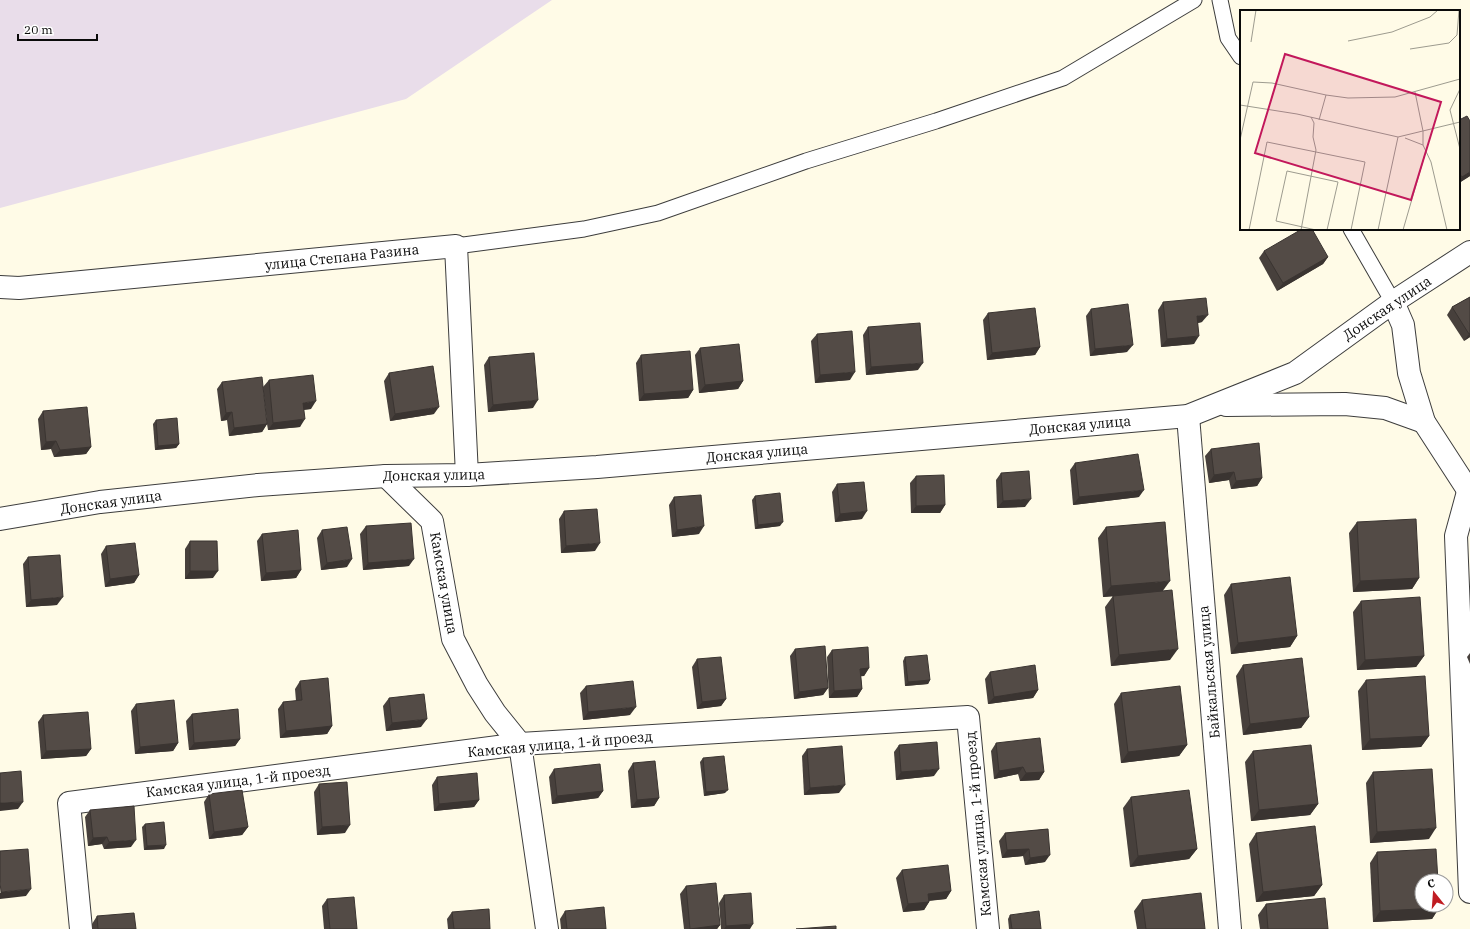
<svg xmlns="http://www.w3.org/2000/svg" width="1470" height="929" viewBox="0 0 1470 929" font-family="'IBM Plex Serif',serif">
<style>
.industrial{fill:#e9ddea}
.lines{fill:none;stroke-linecap:round;stroke-linejoin:round}
.lane-casing{stroke:#3d3d3d;stroke-width:17}
.street-casing{stroke:#3d3d3d;stroke-width:24}
.lane{stroke:#fff;stroke-width:15}
.street{stroke:#fff;stroke-width:22}
.wall{fill:#47403c}
.shaded-wall{fill:#3a3431}
.building{fill:#534b46;stroke:#3a3431}
.labels{text-anchor:middle;stroke-width:4;stroke-linejoin:round;paint-order:stroke}
.street-label{font-size:14px;fill:#0a0a0a;stroke:#fff}
.inset-road{fill:none;stroke:#9d9b8f;stroke-width:1}
.view{fill:#c2185b;fill-opacity:0.15;stroke:#c2185b;stroke-width:2}
.inset-edge{fill:none;stroke:#0a0a0a;stroke-width:2}
</style>
<rect width="100%" height="100%" fill="#fffbe7"/>
<polygon class="industrial" points="0,0 552,0 406,99 0,208"/>
<g class="lines">
<g class="lane-casing">
<g id="lane">
<polyline points="1220,0 1228,38 1241,57"/>
<polyline points="1351,229 1393,302"/>
<polyline points="456,246 584,229 658,213 806,161 936,121 1063,78 1194,0"/>
</g>
</g>
<g class="street-casing">
<g id="street">
<polyline points="0,287 19,288 456,246 467,475"/>
<polyline points="1393,302 1403,325 1409,373 1424,422 1470,493"/>
<polyline points="1226,405 1345,404 1385,408 1424,422"/>
<polyline points="1188,416 1230,929"/>
<polyline points="386,476 432,521 453,639 477,685 495,713 520,744 547,929"/>
<polyline points="1468,492 1456,536 1470,892"/>
<polyline points="0,519 100,502 258,485 386,476 467,475 597,467 1188,416 1295,373 1393,302 1470,252"/>
<polyline points="81,929 69,803 520,744 968,717 988,929"/>
</g>
</g>
<use href="#lane" class="lane"/>
<use href="#street" class="street"/>
</g>
<g class="wall">
<polygon points="1459,120 1470,176 1459,183"/>
<polygon points="1264,251 1328,257 1323,264 1277,291 1259,258"/>
<polygon points="1470,297 1470,337 1464,341 1447,315 1452,307"/>
<polygon points="1163,302 1202,322 1198,323 1194,344 1161,347 1158,310"/>
<polygon points="1091,309 1127,352 1090,356 1086,316"/>
<polygon points="988,313 1040,347 1035,355 987,360 983,320"/>
<polygon points="868,327 918,370 866,375 863,335"/>
<polygon points="817,334 850,380 815,383 811,341"/>
<polygon points="700,348 743,381 738,389 699,393 695,355"/>
<polygon points="641,355 693,390 688,398 639,401 636,363"/>
<polygon points="489,357 533,408 488,412 484,365"/>
<polygon points="389,373 434,414 390,421 384,381"/>
<polygon points="269,380 311,409 304,410 300,427 268,430 267,424 262,432 229,436 227,420 221,421 217,389 222,382 267,423 263,387"/>
<polygon points="43,411 91,447 86,454 54,457 51,449 41,450 38,419"/>
<polygon points="156,420 179,444 176,448 155,450 153,424"/>
<polygon points="1211,449 1262,478 1257,486 1231,489 1229,480 1209,483 1205,456"/>
<polygon points="1075,463 1139,497 1073,505 1070,470"/>
<polygon points="1001,473 1025,507 997,508 996,480"/>
<polygon points="916,476 945,505 940,513 911,513 910,483"/>
<polygon points="837,484 862,519 835,522 832,492"/>
<polygon points="755,496 780,526 755,529 752,500"/>
<polygon points="674,497 699,534 672,537 669,505"/>
<polygon points="564,511 595,551 561,553 559,519"/>
<polygon points="1357,522 1419,578 1412,589 1353,592 1349,533"/>
<polygon points="366,526 409,566 363,570 360,534"/>
<polygon points="1106,527 1163,591 1170,660 1111,666 1105,607 1113,596 1127,595 1103,597 1098,538"/>
<polygon points="322,530 347,567 321,570 317,538"/>
<polygon points="262,534 301,570 296,578 261,581 257,541"/>
<polygon points="190,541 213,578 185,579 185,549"/>
<polygon points="106,546 139,575 134,583 105,587 101,554"/>
<polygon points="28,557 57,605 26,607 23,564"/>
<polygon points="1231,584 1297,636 1290,647 1231,654 1224,595"/>
<polygon points="1361,601 1424,656 1416,667 1357,670 1353,612"/>
<polygon points="795,649 828,688 823,695 794,699 790,656"/>
<polygon points="832,650 869,668 864,676 861,676 862,689 857,697 829,698 827,657"/>
<polygon points="1470,653 1470,664 1467,657"/>
<polygon points="905,657 930,680 928,684 905,686 903,661"/>
<polygon points="697,659 726,699 721,706 697,709 692,667"/>
<polygon points="1243,665 1309,717 1301,728 1243,735 1236,676"/>
<polygon points="990,672 1038,690 1033,698 988,704 985,679"/>
<polygon points="1366,680 1429,736 1421,747 1362,750 1358,691"/>
<polygon points="300,681 332,726 327,734 280,738 278,709 283,702 296,701 295,689"/>
<polygon points="586,686 630,715 583,720 580,693"/>
<polygon points="1121,693 1187,745 1179,756 1121,763 1114,704"/>
<polygon points="389,698 421,727 386,731 383,706"/>
<polygon points="136,704 178,743 173,751 135,754 131,711"/>
<polygon points="192,714 240,739 235,746 189,750 186,721"/>
<polygon points="43,715 91,749 86,756 41,759 38,722"/>
<polygon points="996,743 1044,772 1039,780 1020,781 1018,774 994,779 991,751"/>
<polygon points="899,745 934,776 896,780 894,752"/>
<polygon points="807,749 839,793 804,795 802,756"/>
<polygon points="1253,751 1318,804 1310,815 1251,821 1245,762"/>
<polygon points="703,758 725,793 704,796 700,762"/>
<polygon points="633,763 659,798 654,806 631,808 628,771"/>
<polygon points="554,769 603,791 598,798 552,804 549,777"/>
<polygon points="1373,772 1429,839 1370,843 1366,783"/>
<polygon points="437,777 479,800 474,807 434,811 432,785"/>
<polygon points="319,784 345,833 317,835 314,792"/>
<polygon points="209,794 248,827 242,835 209,839 204,802"/>
<polygon points="1131,797 1197,849 1189,859 1130,867 1123,808"/>
<polygon points="90,810 131,847 104,849 102,844 88,846 85,817"/>
<polygon points="145,824 164,849 144,850 142,827"/>
<polygon points="1048,829 1045,862 1025,865 1023,856 1002,858 999,841 1005,833"/>
<polygon points="1256,833 1322,885 1314,896 1256,902 1249,844"/>
<polygon points="1377,852 1439,908 1432,919 1373,922 1370,863"/>
<polygon points="902,870 951,891 946,899 929,901 929,902 924,910 903,912 896,878"/>
<polygon points="686,886 720,925 717,929 684,929 680,894"/>
<polygon points="724,895 750,929 721,929 719,903"/>
<polygon points="327,899 357,929 324,929 322,906"/>
<polygon points="1142,900 1205,929 1137,929 1134,911"/>
<polygon points="1266,904 1328,929 1260,929 1258,915"/>
<polygon points="565,911 606,929 561,929 560,919"/>
<polygon points="452,912 490,929 448,929 447,919"/>
<polygon points="1010,915 1041,929 1009,929 1008,919"/>
<polygon points="97,916 136,929 92,929 92,924"/>
</g>
<g class="shaded-wall">
<polygon points="1470,172 1470,176 1459,183 1459,181 1462,177"/>
<polygon points="1328,257 1323,264 1277,291 1283,283"/>
<polygon points="1208,315 1202,322 1192,324 1197,316"/>
<polygon points="1470,333 1470,337 1464,341 1469,334"/>
<polygon points="1199,336 1194,344 1161,347 1167,339"/>
<polygon points="1133,345 1127,352 1090,356 1095,349"/>
<polygon points="1040,347 1035,355 987,360 992,353"/>
<polygon points="923,363 918,370 866,375 871,367"/>
<polygon points="855,372 850,380 815,383 820,375"/>
<polygon points="743,381 738,389 699,393 705,385"/>
<polygon points="693,390 688,398 639,401 644,394"/>
<polygon points="538,400 533,408 488,412 493,405"/>
<polygon points="316,401 311,409 298,410 303,403"/>
<polygon points="439,407 434,414 390,421 395,414"/>
<polygon points="232,412 227,420 221,421 226,413"/>
<polygon points="305,419 300,427 268,430 273,423"/>
<polygon points="267,424 262,432 229,436 234,428"/>
<polygon points="56,441 51,449 41,450 46,442"/>
<polygon points="179,444 176,448 155,450 158,446"/>
<polygon points="91,447 86,454 54,457 60,450"/>
<polygon points="1234,472 1229,480 1209,483 1214,475"/>
<polygon points="1262,478 1257,486 1231,489 1236,481"/>
<polygon points="1144,490 1139,497 1073,505 1079,497"/>
<polygon points="1031,499 1025,507 997,508 1003,501"/>
<polygon points="945,505 940,513 911,513 916,506"/>
<polygon points="867,511 862,519 835,522 840,514"/>
<polygon points="783,522 780,526 755,529 758,525"/>
<polygon points="704,526 699,534 672,537 677,530"/>
<polygon points="600,543 595,551 561,553 566,546"/>
<polygon points="352,559 347,567 321,570 327,563"/>
<polygon points="414,559 409,566 363,570 368,563"/>
<polygon points="301,570 296,578 261,581 266,573"/>
<polygon points="190,571 218,571 213,578 185,579"/>
<polygon points="139,575 134,583 105,587 110,579"/>
<polygon points="1419,578 1412,589 1353,592 1360,581"/>
<polygon points="1170,581 1162,592 1103,597 1111,586"/>
<polygon points="63,597 57,605 26,607 31,600"/>
<polygon points="1297,636 1290,647 1231,654 1238,643"/>
<polygon points="1178,649 1170,660 1111,666 1119,655"/>
<polygon points="1424,656 1416,667 1357,670 1365,660"/>
<polygon points="869,668 864,676 855,677 860,669"/>
<polygon points="930,680 928,684 905,686 908,682"/>
<polygon points="828,688 823,695 794,699 799,692"/>
<polygon points="862,689 857,697 829,698 834,691"/>
<polygon points="1038,690 1033,698 988,704 994,697"/>
<polygon points="726,699 721,706 697,709 702,702"/>
<polygon points="636,707 630,715 583,720 588,712"/>
<polygon points="1309,717 1301,728 1243,735 1250,724"/>
<polygon points="427,719 421,727 386,731 392,723"/>
<polygon points="332,726 327,734 280,738 286,731"/>
<polygon points="1429,736 1421,747 1362,750 1370,739"/>
<polygon points="240,739 235,746 189,750 194,743"/>
<polygon points="178,743 173,751 135,754 140,747"/>
<polygon points="1187,745 1179,756 1121,763 1128,752"/>
<polygon points="91,749 86,756 41,759 46,751"/>
<polygon points="1023,767 1018,774 994,779 999,771"/>
<polygon points="939,769 934,776 896,780 901,772"/>
<polygon points="1044,772 1039,780 1020,781 1026,773"/>
<polygon points="845,785 839,793 804,795 810,788"/>
<polygon points="728,790 725,793 704,796 706,792"/>
<polygon points="603,791 598,798 552,804 557,796"/>
<polygon points="659,798 654,806 631,808 637,800"/>
<polygon points="479,800 474,807 434,811 439,804"/>
<polygon points="23,802 18,809 0,811 0,803"/>
<polygon points="1318,804 1310,815 1251,821 1259,810"/>
<polygon points="350,825 345,833 317,835 322,827"/>
<polygon points="248,827 242,835 209,839 214,832"/>
<polygon points="1436,828 1429,839 1370,843 1377,832"/>
<polygon points="107,837 102,844 88,846 93,838"/>
<polygon points="136,840 131,847 104,849 109,842"/>
<polygon points="166,845 164,849 144,850 147,846"/>
<polygon points="1029,849 1023,856 1002,858 1007,850"/>
<polygon points="1197,849 1189,859 1130,867 1138,856"/>
<polygon points="1050,855 1045,862 1025,865 1030,858"/>
<polygon points="1322,885 1314,896 1256,902 1263,892"/>
<polygon points="31,889 26,896 0,899 0,893 1,892"/>
<polygon points="951,891 946,899 923,901 928,894"/>
<polygon points="929,902 924,910 903,912 908,904"/>
<polygon points="1439,908 1432,919 1373,922 1380,911"/>
<polygon points="753,924 750,929 724,929 726,926"/>
<polygon points="720,925 717,929 690,929"/>
</g>
<g class="building">
<polygon points="1467,116 1470,121 1470,172 1462,177 1459,173 1459,120"/>
<polygon points="1302,229 1312,229 1328,257 1283,283 1264,251"/>
<polygon points="1470,297 1470,333 1469,334 1452,307"/>
<polygon points="1206,298 1208,315 1197,316 1199,336 1167,339 1163,302"/>
<polygon points="1128,304 1133,345 1095,349 1091,309"/>
<polygon points="1035,308 1040,347 992,353 988,313"/>
<polygon points="920,323 923,363 871,367 868,327"/>
<polygon points="852,331 855,372 820,375 817,334"/>
<polygon points="739,344 743,381 705,385 700,348"/>
<polygon points="690,351 693,390 644,394 641,355"/>
<polygon points="534,353 538,400 493,405 489,357"/>
<polygon points="433,366 439,407 395,414 389,373"/>
<polygon points="313,375 316,401 303,403 305,419 273,423 269,380"/>
<polygon points="262,377 267,424 234,428 232,412 226,413 222,382"/>
<polygon points="87,407 91,447 60,450 56,441 46,442 43,411"/>
<polygon points="177,418 179,444 158,446 156,420"/>
<polygon points="1259,443 1262,478 1236,481 1234,472 1214,475 1211,449"/>
<polygon points="1138,454 1144,490 1079,497 1075,463"/>
<polygon points="1029,471 1031,499 1003,501 1001,473"/>
<polygon points="944,475 945,505 916,506 916,476"/>
<polygon points="864,482 867,511 840,514 837,484"/>
<polygon points="780,493 783,522 758,525 755,496"/>
<polygon points="701,495 704,526 677,530 674,497"/>
<polygon points="597,509 600,543 566,546 564,511"/>
<polygon points="1416,519 1419,578 1360,581 1357,522"/>
<polygon points="1165,522 1170,581 1111,586 1106,527"/>
<polygon points="411,523 414,559 368,563 366,526"/>
<polygon points="347,527 352,559 327,563 322,530"/>
<polygon points="298,530 301,570 266,573 262,534"/>
<polygon points="190,541 217,541 218,571 190,571"/>
<polygon points="135,543 139,575 110,579 106,546"/>
<polygon points="60,555 63,597 31,600 28,557"/>
<polygon points="1290,577 1297,636 1238,643 1231,584"/>
<polygon points="1172,590 1178,649 1119,655 1113,596"/>
<polygon points="1420,597 1424,656 1365,660 1361,601"/>
<polygon points="825,646 828,688 799,692 795,649"/>
<polygon points="868,647 869,668 860,669 862,689 834,691 832,650"/>
<polygon points="927,655 930,680 908,682 905,657"/>
<polygon points="721,657 726,699 702,702 697,659"/>
<polygon points="1302,658 1309,717 1250,724 1243,665"/>
<polygon points="1035,665 1038,690 994,697 990,672"/>
<polygon points="1425,676 1429,736 1370,739 1366,680"/>
<polygon points="328,678 332,726 286,731 283,702 302,700 300,681"/>
<polygon points="633,681 636,707 588,712 586,686"/>
<polygon points="1180,686 1187,745 1128,752 1121,693"/>
<polygon points="424,694 427,719 392,723 389,698"/>
<polygon points="174,700 178,743 140,747 136,704"/>
<polygon points="238,709 240,739 194,743 192,714"/>
<polygon points="88,712 91,749 46,751 43,715"/>
<polygon points="1040,738 1044,772 1026,773 1023,767 999,771 996,743"/>
<polygon points="937,742 939,769 901,772 899,745"/>
<polygon points="1311,745 1318,804 1259,810 1253,751"/>
<polygon points="842,746 845,785 810,788 807,749"/>
<polygon points="724,756 728,790 706,792 703,758"/>
<polygon points="655,761 659,798 637,800 633,763"/>
<polygon points="600,764 603,791 557,796 554,769"/>
<polygon points="1432,769 1436,828 1377,832 1373,772"/>
<polygon points="21,771 23,802 0,803 0,773"/>
<polygon points="477,773 479,800 439,804 437,777"/>
<polygon points="347,782 350,825 322,827 319,784"/>
<polygon points="242,790 248,827 214,832 209,794"/>
<polygon points="1189,790 1197,849 1138,856 1131,797"/>
<polygon points="134,806 136,840 109,842 107,837 93,838 90,810"/>
<polygon points="164,822 166,845 147,846 145,824"/>
<polygon points="1315,826 1322,885 1263,892 1256,833"/>
<polygon points="1048,829 1050,855 1030,858 1029,849 1007,850 1005,833"/>
<polygon points="28,849 31,889 1,892 0,882 0,851"/>
<polygon points="1436,849 1438,881 1422,881 1422,905 1439,905 1439,908 1380,911 1377,852"/>
<polygon points="948,865 951,891 928,894 929,902 908,904 902,870"/>
<polygon points="716,883 720,925 690,929 686,886"/>
<polygon points="751,893 753,924 726,926 724,895"/>
<polygon points="1201,893 1205,929 1146,929 1142,900"/>
<polygon points="354,897 357,929 330,929 327,899"/>
<polygon points="1325,898 1328,929 1268,929 1266,904"/>
<polygon points="604,907 606,929 567,929 565,911"/>
<polygon points="489,909 490,929 454,929 452,912"/>
<polygon points="1039,911 1041,929 1012,929 1010,915"/>
<polygon points="134,913 136,929 98,929 97,916"/>
<polygon points="836,926 836,929 796,929"/>
</g>
<g class="labels">
<g class="street-label">
<text transform="translate(342 257) rotate(-6)" y="5">улица Степана Разина</text>
<text transform="translate(1387 308) rotate(-34)" y="5">Донская улица</text>
<text transform="translate(1080 425) rotate(-5)" y="5">Донская улица</text>
<text transform="translate(757 453) rotate(-5)" y="5">Донская улица</text>
<text transform="translate(434 475) rotate(-1)" y="5">Донская улица</text>
<text transform="translate(111 502) rotate(-8)" y="5">Донская улица</text>
<text transform="translate(444 583) rotate(80)" y="5">Камская улица</text>
<text transform="translate(1209 672) rotate(-95)" y="5">Байкальская улица</text>
<text transform="translate(560 744) rotate(-5)" y="5">Камская улица, 1-й проезд</text>
<text transform="translate(238 781) rotate(-7)" y="5">Камская улица, 1-й проезд</text>
<text transform="translate(978 824) rotate(-95)" y="5">Камская улица, 1-й проезд</text>
</g>
</g>
<g transform="translate(1240 10)">
<rect width="220" height="220" fill="#fffbe7"/>
<path class="inset-road" d="M108 31 152 22 190 7 198 0M11 32 16 0M170 39 209 33 217 25 219 0M220 79 210 100 220 139M175 82 183 121V135L191 152 207 220M86 85 108 88 155 87 220 69M0 95 57 104 158 127 220 112M165 128 183 135M0 130 13 72 32 73 86 85 79 110M9 220 27 132 125 152 111 220M61 220 76 140 73 127 74 113 71 107M76 220 36 211 47 161 98 172 87 220M138 220 158 127M163 220 185 144"/>
<path class="view" d="M45 44 201 92 171 190 15 143Z"/>
<rect width="220" height="220" class="inset-edge"/>
</g>
<g transform="translate(1434 893) rotate(343)"><circle r="19" fill="#ffffff" stroke="#9d9d9d"/>
<path d="M0-3L7 15L0 10L-7 15Z" fill="#c01c22"/>
<text y="-6" font-size="11" font-weight="bold" text-anchor="middle" fill="#0a0a0a">С</text>
</g>
<path d="M18 34v6h79v-6" fill="none" stroke="#0a0a0a" stroke-width="2"/>
<text x="24" y="34" font-size="12" fill="#0a0a0a" stroke="#ffffff" stroke-width="3" paint-order="stroke">20 m</text>
</svg>
